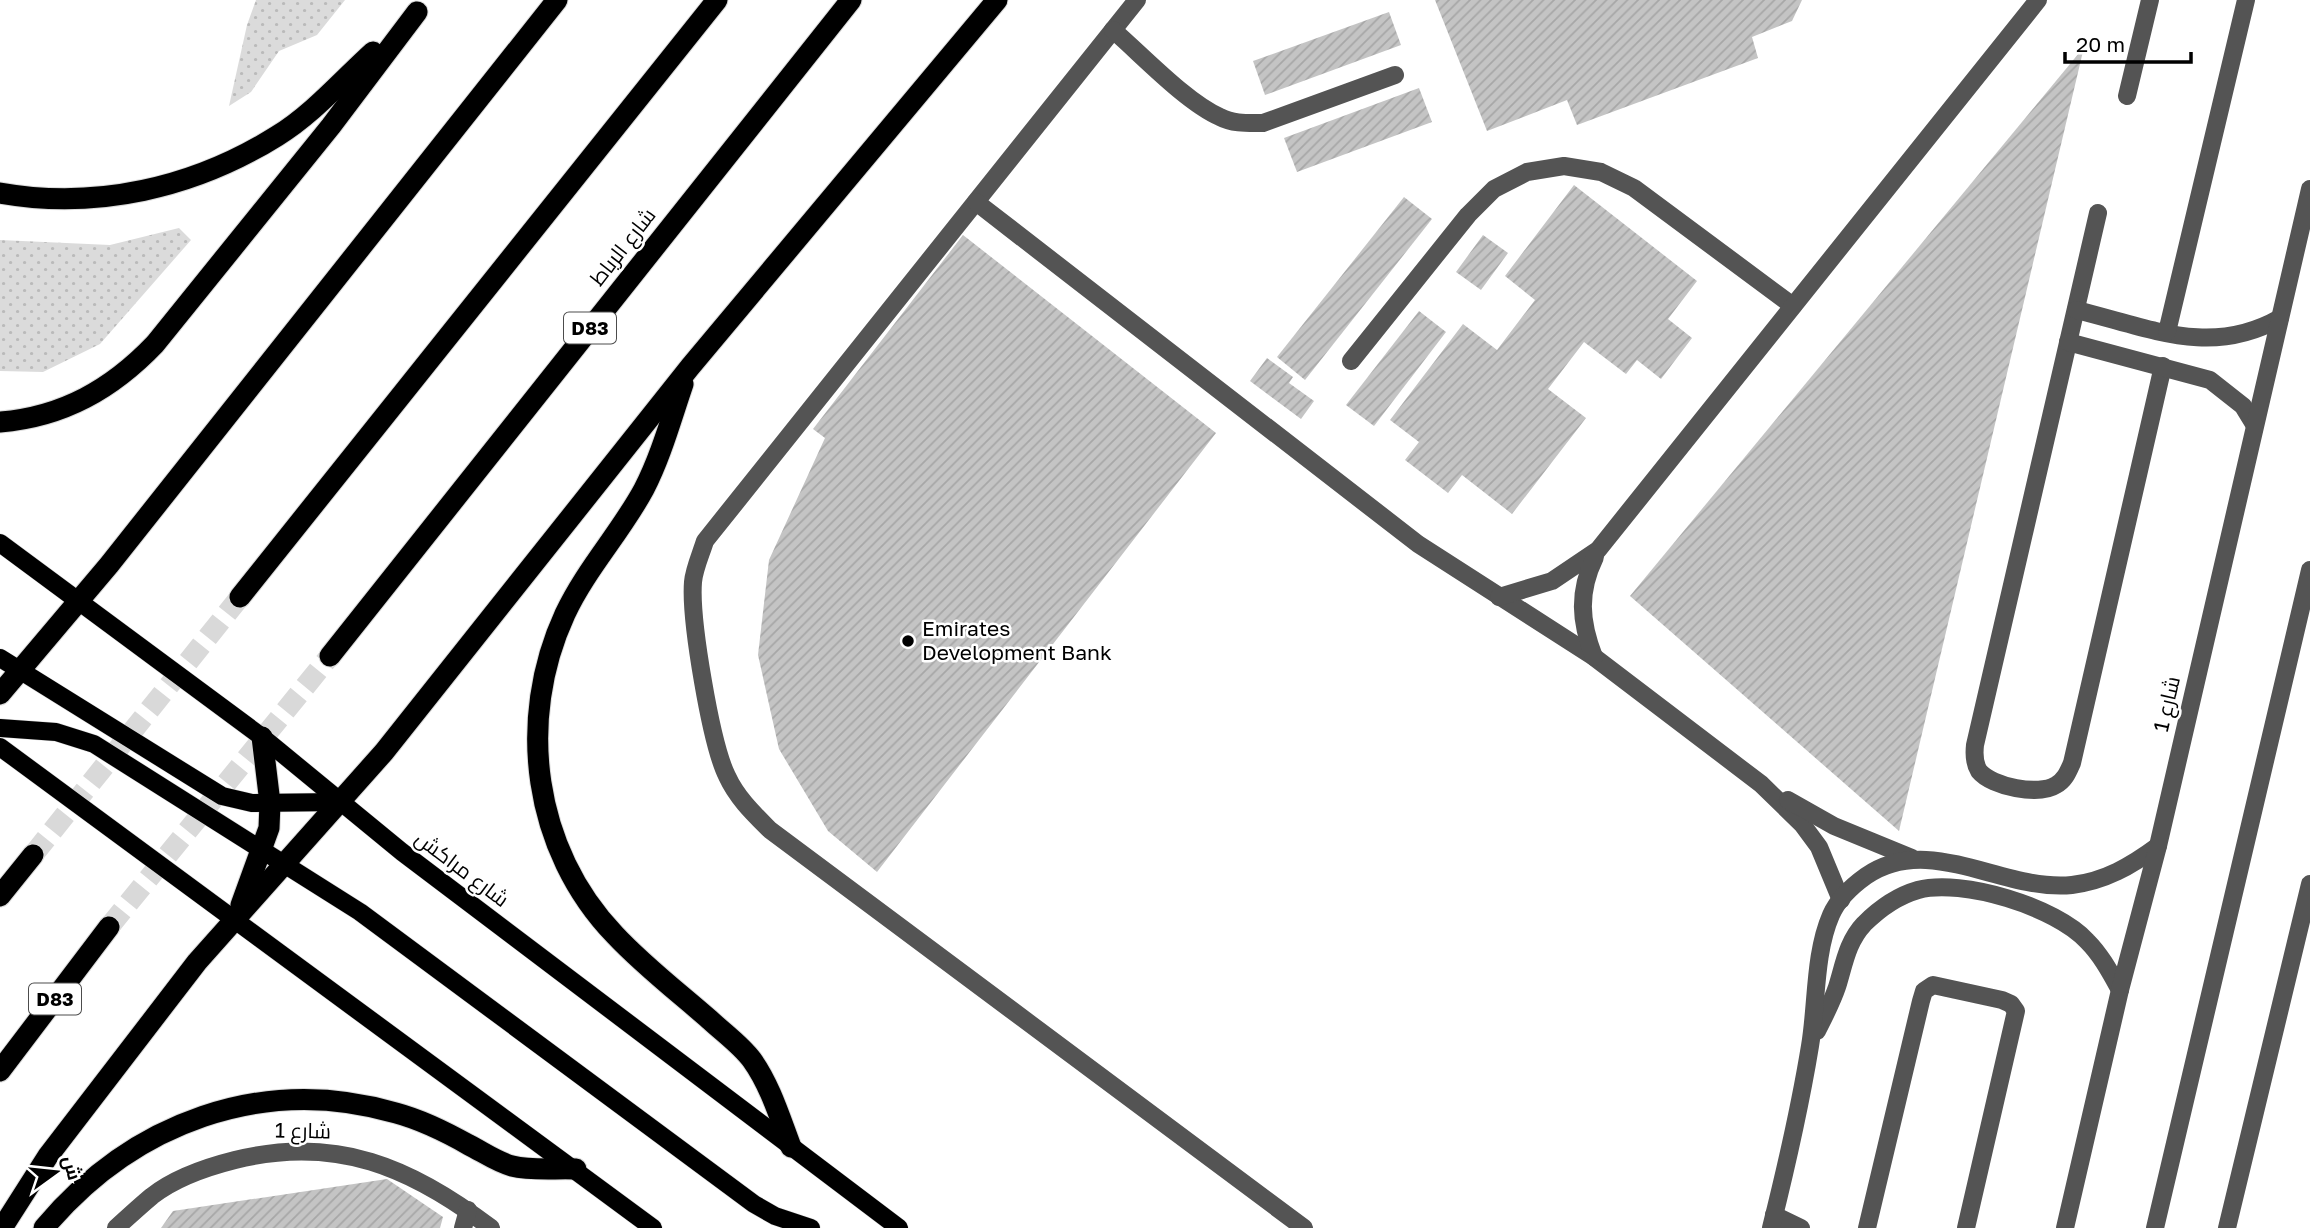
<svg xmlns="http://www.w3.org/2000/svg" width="2310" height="1228" viewBox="0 0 2310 1228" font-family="'Golos Text',Cairo,sans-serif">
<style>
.grass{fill:url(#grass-dots)}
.building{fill:url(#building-hatch)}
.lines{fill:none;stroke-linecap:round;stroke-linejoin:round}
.highway-tunnel{stroke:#d9d9d9;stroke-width:21;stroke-dasharray:21 10;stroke-linecap:butt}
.major-casing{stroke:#dbdbdb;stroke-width:19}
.highway-casing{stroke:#dbdbdb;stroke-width:23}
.minor{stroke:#545454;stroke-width:18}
.major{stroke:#000;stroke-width:18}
.highway{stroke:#000;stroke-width:21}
.poi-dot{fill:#000;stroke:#fff;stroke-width:2.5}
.labels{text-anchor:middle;stroke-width:5;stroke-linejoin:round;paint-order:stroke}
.shield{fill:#fff;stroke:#4c4c4c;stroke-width:2}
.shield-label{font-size:19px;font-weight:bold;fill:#000}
.street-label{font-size:21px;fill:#000;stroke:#fff}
.poi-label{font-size:21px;fill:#000;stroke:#fff;text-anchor:start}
</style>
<defs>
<pattern id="grass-dots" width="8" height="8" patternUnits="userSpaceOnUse" patternTransform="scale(1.75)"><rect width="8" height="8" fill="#dbdbdb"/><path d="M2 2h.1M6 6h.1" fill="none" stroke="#bababa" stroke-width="1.8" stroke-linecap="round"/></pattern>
<pattern id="building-hatch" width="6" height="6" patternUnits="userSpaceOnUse" patternTransform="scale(1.75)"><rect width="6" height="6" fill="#c4c4c4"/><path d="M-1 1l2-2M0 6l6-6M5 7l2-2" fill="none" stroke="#a7a7a7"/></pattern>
</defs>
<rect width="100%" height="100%" fill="#fff"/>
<g class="grass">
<polygon points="256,0 345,0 317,35 279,51 251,92 229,106 247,25"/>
<polygon points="179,228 191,240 100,344 43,372 0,371 0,240 110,245"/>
</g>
<g class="building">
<polygon points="1435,0 1802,0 1792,21 1752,37 1758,58 1577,125 1567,100 1487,131"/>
<polygon points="1389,12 1401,45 1265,95 1253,61"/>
<polygon points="2084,47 1899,831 1630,596"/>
<polygon points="1419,88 1432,122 1297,172 1284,138"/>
<polygon points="1574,185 1697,281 1668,319 1692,338 1661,379 1637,360 1626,374 1584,342 1548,389 1586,418 1512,514 1462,475 1448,493 1405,460 1419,442 1390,420 1463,324 1497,350 1535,300 1505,276"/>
<polygon points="1404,197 1432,219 1305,380 1277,357"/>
<polygon points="963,235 1216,433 877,872 828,831 779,749 758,655 769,560 825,438 813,429"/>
<polygon points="1483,235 1508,253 1481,290 1456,272"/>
<polygon points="1419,311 1446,332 1374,426 1346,405"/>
<polygon points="1267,358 1293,377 1289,383 1314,401 1301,419 1250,381"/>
<polygon points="387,1179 443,1217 440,1228 161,1228 173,1211"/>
</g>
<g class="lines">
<g class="highway-tunnel">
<polyline points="33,855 240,597"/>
<polyline points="109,927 330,656"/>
</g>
<g class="major-casing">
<g id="major">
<polyline points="0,543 262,737 402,852 899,1228"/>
<polyline points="0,658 222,796 252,803 339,802"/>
<polyline points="0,728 56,732 94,744 360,912 754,1204 775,1216 811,1228"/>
<polyline points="0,747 653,1228"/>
</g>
</g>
<g class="highway-casing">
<g id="highway">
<path d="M0 193C96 210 194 188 277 136 313 114 342 80 373 52"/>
<path d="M683 384C671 419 661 456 644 489 621 532 586 569 565 614 516 720 533 850 615 935 644 966 678 992 710 1020 724 1033 741 1045 752 1060 770 1085 780 1118 791 1147"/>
<path d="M0 422C63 417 112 389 155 344L331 126 417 12"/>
<polyline points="240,597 717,0"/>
<polyline points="330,656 851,0"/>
<polyline points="0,694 109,565 557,0"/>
<polyline points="0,896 33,855"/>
<polyline points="241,905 269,828 270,803 262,737"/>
<polyline points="0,1071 109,927"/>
<polyline points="2,1228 48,1156 197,962 384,752 690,367 997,0"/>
<path d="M44 1228C132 1123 262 1074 396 1113 422 1120 446 1132 469 1145 483 1152 497 1162 512 1166 532 1171 556 1168 576 1169"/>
</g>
</g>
<g class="minor">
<path d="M1137 0 705 541C701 554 694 569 693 582 690 619 711 744 727 776 737 798 754 814 770 830L1304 1228"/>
<path d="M1113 30C1142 55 1186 102 1220 117 1233 124 1248 123 1263 123L1395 75"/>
<polyline points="2127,96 2150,0"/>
<polyline points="976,202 1418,544 1594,657 1761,784 1802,824 1819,847 1841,900"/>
<path d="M2098 213 1975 745C1974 754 1974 763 1979 771 1992 787 2039 796 2056 785 2065 780 2068 772 2072 763L2163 366"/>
<path d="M2076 310C2148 327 2210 358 2280 318"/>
<polyline points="2167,332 2246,0"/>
<polyline points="2068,342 2210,380 2243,406 2254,424"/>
<polyline points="1351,361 1468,215 1494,189 1527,172 1564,166 1601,172 1634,188 1793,306"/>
<polyline points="1499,597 1552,581 1598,550 2038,0"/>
<path d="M1594 657C1580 621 1578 592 1595 557"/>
<polyline points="1788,800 1834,826 1912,858"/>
<path d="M1817 1031C1824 1017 1832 1002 1837 987 1844 965 1847 942 1864 924 1879 909 1897 896 1918 890 1962 878 2056 907 2087 941 2101 955 2110 972 2120 990"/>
<polyline points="1774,1215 1801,1228"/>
<path d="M116 1228C128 1217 140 1206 152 1196 175 1178 207 1167 235 1160 336 1135 411 1167 491 1228"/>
<polyline points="463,1228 468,1210"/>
<path d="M1771 1228C1786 1168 1800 1107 1810 1046 1817 1005 1814 954 1831 915 1838 899 1852 886 1866 876 1930 832 2002 892 2072 885 2105 881 2131 866 2158 846"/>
<polyline points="1867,1228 1921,1001 1924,991 1933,985 2002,1000 2011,1004 2016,1011 1966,1228"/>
<polyline points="2065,1228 2120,990 2158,846 2310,189"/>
<polyline points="2155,1228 2310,570"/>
<polyline points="2227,1228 2310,884"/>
</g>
<use href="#major" class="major"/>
<use href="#highway" class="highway"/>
</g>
<circle class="poi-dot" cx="908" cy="641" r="7"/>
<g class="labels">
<g class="shield">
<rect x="564" y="312.5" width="52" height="31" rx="5"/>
<rect x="29" y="983.5" width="52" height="31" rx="5"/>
</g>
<g class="shield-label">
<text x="590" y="335">D83</text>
<text x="55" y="1006">D83</text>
</g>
<g class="street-label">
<text transform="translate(623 247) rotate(-52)" y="7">شارع الرباط</text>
<text transform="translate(2167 704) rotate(-77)" y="7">شارع 1</text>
<text transform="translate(462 869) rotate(37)" y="7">شارع مراكش</text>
<text transform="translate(303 1131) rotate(1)" y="7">شارع 1</text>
</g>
<g class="poi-label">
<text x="922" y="636">Emirates<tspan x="922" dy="24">Development Bank</tspan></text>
</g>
</g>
<g transform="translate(56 1172) rotate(75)" stroke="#ffffff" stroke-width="5" paint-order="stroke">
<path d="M0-5L12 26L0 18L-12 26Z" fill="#000000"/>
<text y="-10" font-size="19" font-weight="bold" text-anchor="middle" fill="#000000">ش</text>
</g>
<path d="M2065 52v10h126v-10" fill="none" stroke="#000000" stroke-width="3.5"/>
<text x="2076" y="52" font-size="21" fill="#000000" stroke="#ffffff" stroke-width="5" paint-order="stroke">20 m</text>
</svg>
